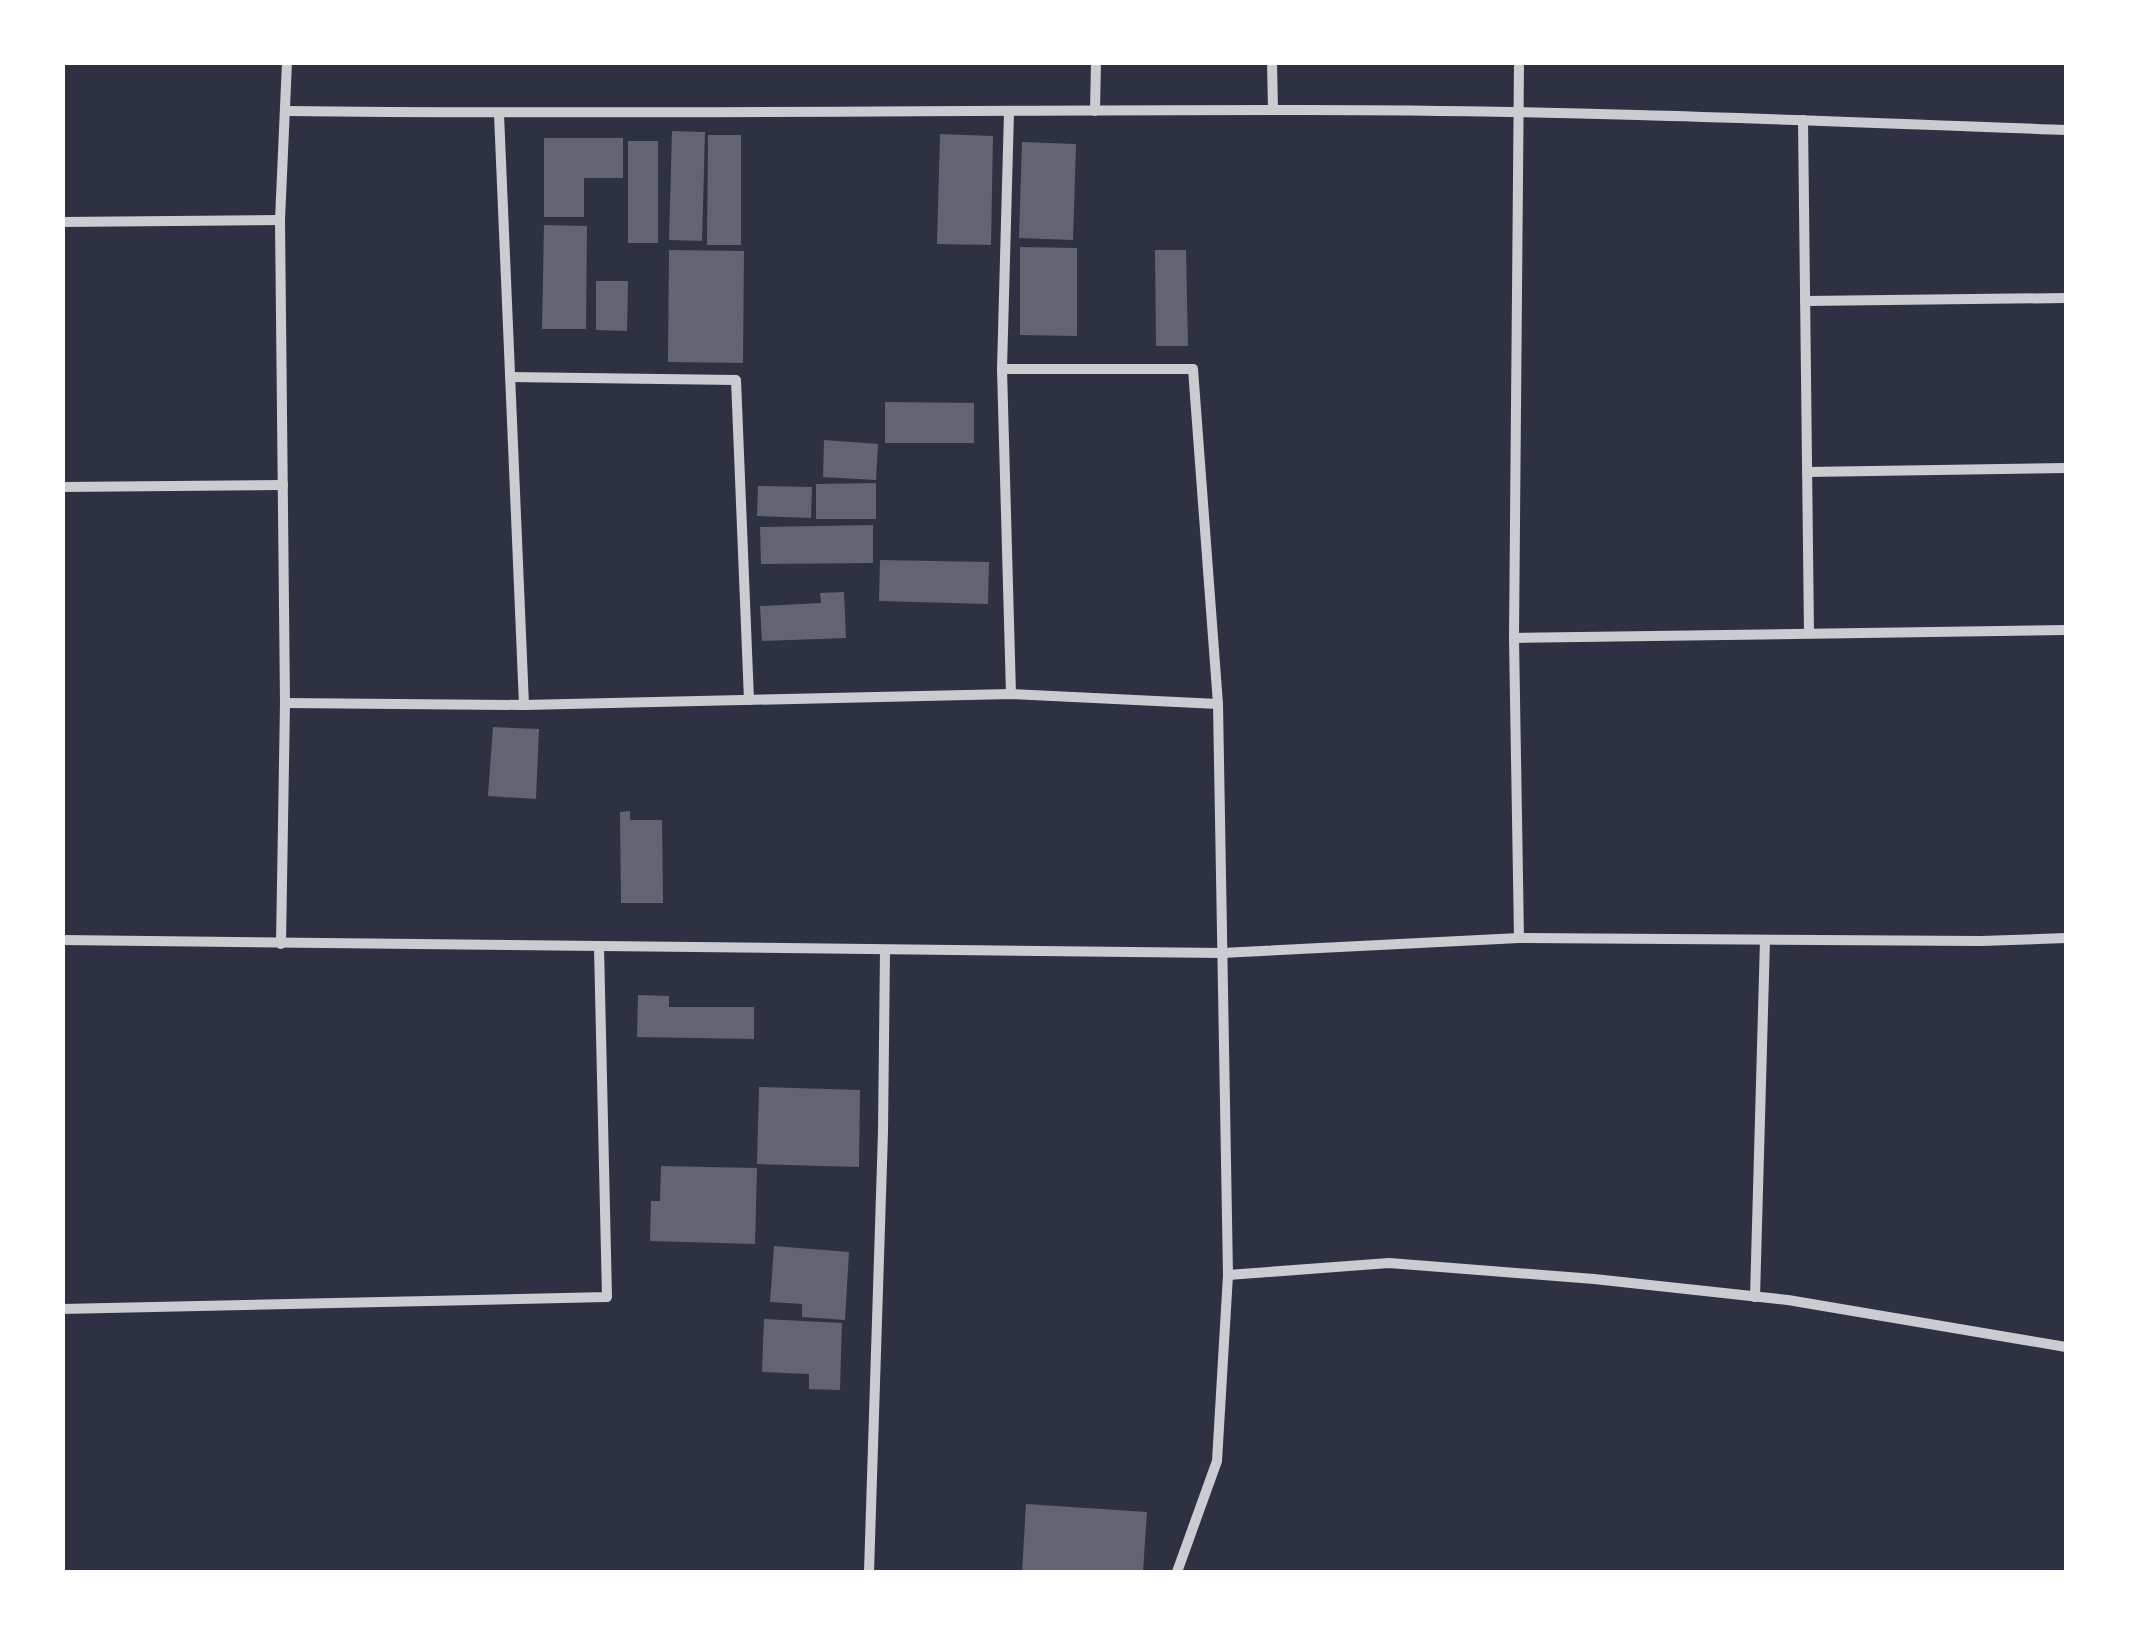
<svg xmlns="http://www.w3.org/2000/svg" width="2129" height="1635" viewBox="0 0 2129 1635" font-family="'Varela Round',sans-serif">
<style>
.building{fill:#626471}
.lines{fill:none;stroke-linecap:round;stroke-linejoin:round}
.minor{stroke:#caccd0;stroke-width:10}
</style>
<rect width="100%" height="100%" fill="#2d3142"/>
<g class="building">
<polygon points="672,131 705,132 702,241 669,240"/>
<polygon points="940,134 993,136 991,245 937,244"/>
<polygon points="708,135 741,135 741,245 707,245"/>
<polygon points="544,138 623,138 623,178 584,178 584,217 544,217"/>
<rect x="628" y="141" width="30" height="102"/>
<polygon points="1022,142 1076,144 1073,240 1019,238"/>
<polygon points="544,225 587,226 586,329 542,329"/>
<polygon points="1020,247 1077,248 1077,336 1020,335"/>
<polygon points="669,250 744,251 743,363 668,362"/>
<polygon points="1155,250 1186,250 1188,346 1156,346"/>
<polygon points="596,281 628,281 627,331 596,330"/>
<polygon points="885,402 974,403 974,443 885,443"/>
<polygon points="824,440 878,444 876,480 823,477"/>
<polygon points="876,483 876,519 816,519 816,484"/>
<polygon points="758,486 812,487 811,518 757,516"/>
<polygon points="873,525 873,563 761,564 760,527"/>
<polygon points="880,560 989,562 988,604 879,601"/>
<polygon points="844,592 846,638 762,641 760,606 821,603 820,593"/>
<polygon points="493,727 539,729 536,799 488,796"/>
<polygon points="630,811 630,820 662,820 663,903 621,903 620,812"/>
<polygon points="638,995 669,996 669,1007 754,1007 754,1039 637,1037"/>
<polygon points="759,1087 860,1090 859,1167 757,1164"/>
<polygon points="661,1166 757,1168 755,1244 650,1241 651,1201 660,1201"/>
<polygon points="774,1246 849,1252 845,1320 802,1317 802,1304 770,1302"/>
<polygon points="764,1319 842,1323 840,1390 809,1389 809,1374 762,1372"/>
<polygon points="1026,1504 1147,1512 1143,1572 1022,1572"/>
</g>
<g class="lines">
<g class="minor">
<polyline points="1272,62 1273,110"/>
<path d="M287 111C615 115 943 110 1271 110 1536 109 1801 120 2066 130"/>
<polyline points="1095,111 1096,62"/>
<polyline points="1009,112 1002,369 1011,694"/>
<polyline points="499,114 524,705"/>
<polyline points="1803,120 1809,633"/>
<polyline points="62,222 280,220"/>
<polyline points="1805,301 2066,298"/>
<polyline points="1002,369 1193,369 1218,704 1228,1275 1217,1461 1177,1572"/>
<polyline points="510,377 736,380 749,700"/>
<polyline points="1807,472 2066,468"/>
<polyline points="62,487 283,485"/>
<polyline points="1514,638 2066,630"/>
<polyline points="285,703 524,705 1011,694 1218,704"/>
<polyline points="1519,938 1514,638 1519,62"/>
<polyline points="62,940 1222,953 1519,938 1981,941 2066,938"/>
<polyline points="281,944 285,703 280,220 287,62"/>
<polyline points="1228,1275 1389,1263 1594,1279 1788,1300 2066,1347"/>
<polyline points="1755,1297 1765,940"/>
<polyline points="62,1309 607,1297 599,947"/>
<polyline points="869,1572 883,1132 885,950"/>
</g>
</g>
<rect width="2129" height="1635" fill="none" stroke="#ffffff" stroke-width="130"/>
</svg>
